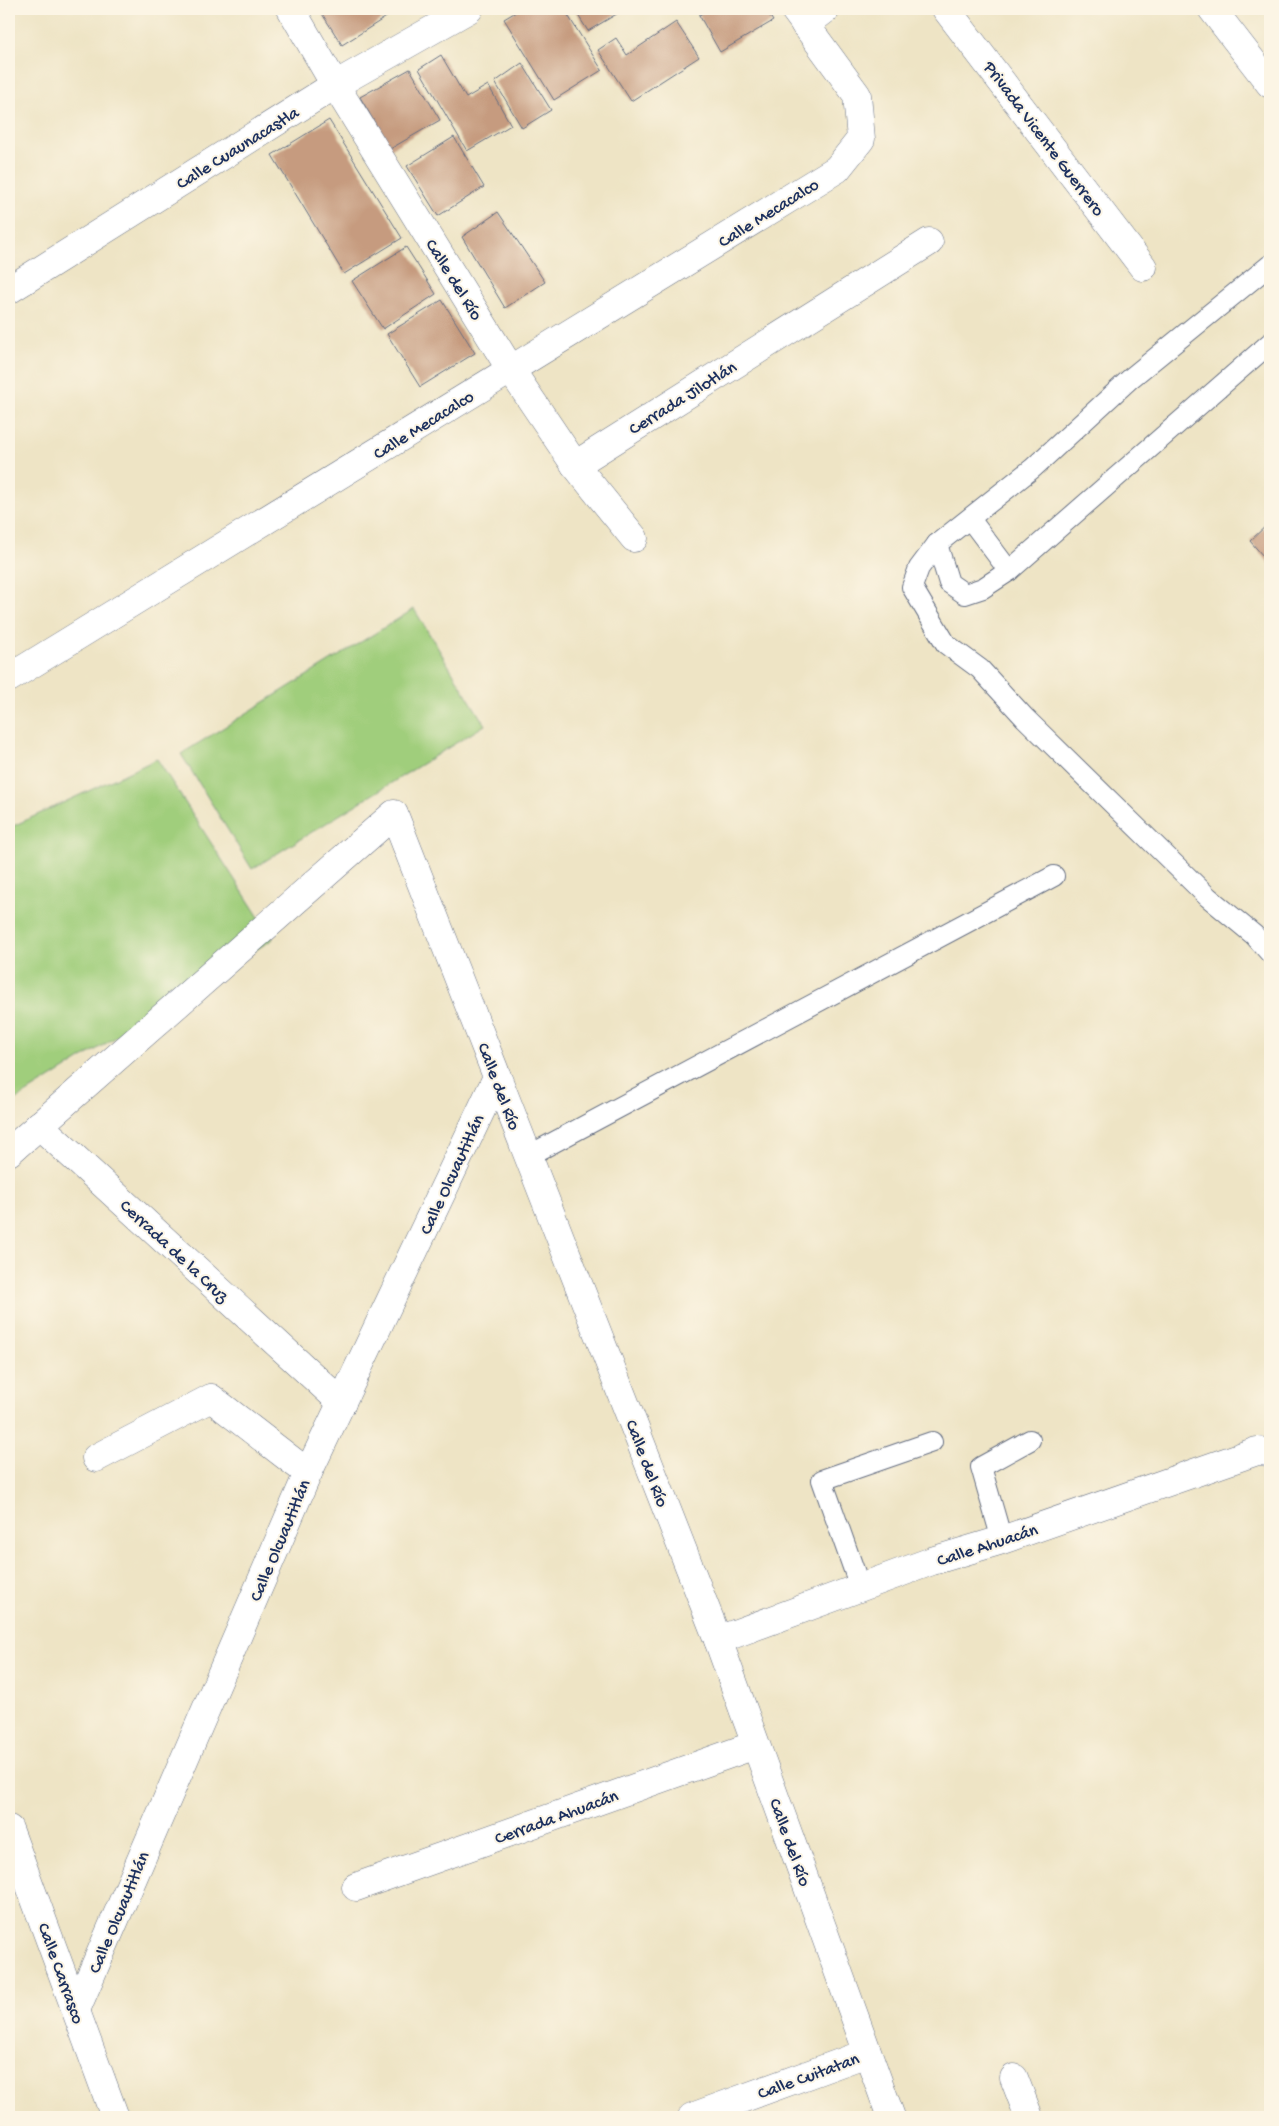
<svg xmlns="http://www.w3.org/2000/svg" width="1279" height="2126" font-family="'Gochi Hand',sans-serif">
  <rect width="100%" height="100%" fill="#fcf5e5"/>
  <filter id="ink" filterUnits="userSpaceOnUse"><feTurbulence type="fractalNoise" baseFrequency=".02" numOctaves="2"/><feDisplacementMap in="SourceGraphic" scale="10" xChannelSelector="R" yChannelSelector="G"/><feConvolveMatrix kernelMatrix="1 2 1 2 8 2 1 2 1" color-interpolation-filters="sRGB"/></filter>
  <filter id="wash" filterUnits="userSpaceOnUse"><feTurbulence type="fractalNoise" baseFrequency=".0096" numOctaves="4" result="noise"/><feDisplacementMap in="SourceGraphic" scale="20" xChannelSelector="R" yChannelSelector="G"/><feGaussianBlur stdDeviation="1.12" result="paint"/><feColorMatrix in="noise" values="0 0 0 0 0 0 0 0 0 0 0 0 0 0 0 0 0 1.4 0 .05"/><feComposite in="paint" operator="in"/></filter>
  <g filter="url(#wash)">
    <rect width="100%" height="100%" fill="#eee4c5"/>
    <!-- green -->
    <g fill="#a0ce7c" stroke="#5e7e6d">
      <polygon points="414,609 485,725 252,869 181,754"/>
      <polygon points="157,759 273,939 9,1104 9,828"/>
    </g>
    <g id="blocks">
      <!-- building -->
      <g fill="#c69b7f">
        <polygon points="319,9 399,9 342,45"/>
        <polygon points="521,9 564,9 602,70 554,100 504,19"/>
        <polygon points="574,9 625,9 588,31"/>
        <polygon points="710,9 765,9 773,21 720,52 699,15"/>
        <polygon points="676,22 699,57 631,101 598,50 616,38 627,55"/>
        <polygon points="441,55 466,98 488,85 511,125 467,151 419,69"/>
        <polygon points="522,63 551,110 522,128 495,82"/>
        <polygon points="410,69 440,120 390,149 360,97"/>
        <polygon points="329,120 402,238 344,274 272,155"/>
        <polygon points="454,137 484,187 438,216 407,166"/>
        <polygon points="498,212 545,282 505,308 462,237"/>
        <polygon points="406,247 436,294 383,329 352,281"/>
        <polygon points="442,300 475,353 420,387 387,334"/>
        <polygon points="1270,522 1270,564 1250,541"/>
      </g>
    </g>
  </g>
  <g filter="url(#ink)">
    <use href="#blocks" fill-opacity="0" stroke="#656e82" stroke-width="1"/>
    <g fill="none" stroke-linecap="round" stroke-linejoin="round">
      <!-- lane casing -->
      <g stroke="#656e82" stroke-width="22">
        <g id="lane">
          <polyline points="1270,265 1131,378 1033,468 937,544 919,568 912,587 946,644 980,669 1025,718 1208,897 1254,935 1270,953"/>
          <polyline points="970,519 1009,571"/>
          <polyline points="937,544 949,583 965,594 983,588 1009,571 1270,343"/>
          <polyline points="528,1156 1054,876"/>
          <polyline points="1002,1540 981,1467 1030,1440"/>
          <polyline points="860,1587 822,1480 932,1442"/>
        </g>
      </g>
      <!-- street casing -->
      <g stroke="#656e82" stroke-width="29">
        <g id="street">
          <polyline points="291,9 335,85 511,370 575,465 634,538"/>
          <polyline points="946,9 1143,267"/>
          <polyline points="1212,9 1270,84"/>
          <polyline points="805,25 826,9"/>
          <polyline points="9,290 335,85 469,9"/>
          <polyline points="575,465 929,242"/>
          <polyline points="9,678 837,169 861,139 857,95 794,9"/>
          <polyline points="39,1125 342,1403"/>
          <polyline points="9,1152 394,814 718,1640 891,2117"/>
          <polyline points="96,1458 211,1398 308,1473"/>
          <polyline points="718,1640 932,1561 1002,1540 1257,1451 1270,1452"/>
          <polyline points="9,1829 115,2117"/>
          <polyline points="356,1887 755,1745"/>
          <polyline points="76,2010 308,1473 497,1077"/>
          <polyline points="1014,2078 1029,2117"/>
          <polyline points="692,2117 867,2053"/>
        </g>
      </g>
      <!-- lane -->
      <use href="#lane" stroke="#fff" stroke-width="20"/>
      <!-- street -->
      <use href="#street" stroke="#fff" stroke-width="28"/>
    </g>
  </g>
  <g text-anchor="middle" stroke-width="4" stroke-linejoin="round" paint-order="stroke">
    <!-- street labels -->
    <g font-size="18" fill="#1b2f5e" stroke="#fcf5e5">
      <text transform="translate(1045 138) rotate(53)" y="6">Privada Vicente Guerrero</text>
      <text transform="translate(237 147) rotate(-32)" y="6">Calle Cuaunacastla</text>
      <text transform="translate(768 212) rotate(-32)" y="6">Calle Mecacalco</text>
      <text transform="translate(455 279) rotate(58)" y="6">Calle del Río</text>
      <text transform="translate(682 397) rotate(-32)" y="6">Cerrada Jilotlán</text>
      <text transform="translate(423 424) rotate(-32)" y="6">Calle Mecacalco</text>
      <text transform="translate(500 1086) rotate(69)" y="6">Calle del Río</text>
      <text transform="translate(451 1174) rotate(-65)" y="6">Calle Olcuautitlán</text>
      <text transform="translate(175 1250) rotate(43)" y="6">Cerrada de la Cruz</text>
      <text transform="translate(648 1463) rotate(69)" y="6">Calle del Río</text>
      <text transform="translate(279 1540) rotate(-67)" y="6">Calle Olcuautitlán</text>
      <text transform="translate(987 1544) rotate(-18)" y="6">Calle Ahuacán</text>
      <text transform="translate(556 1816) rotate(-20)" y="6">Cerrada Ahuacán</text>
      <text transform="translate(791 1842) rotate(70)" y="6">Calle del Río</text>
      <text transform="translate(118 1912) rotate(-67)" y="6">Calle Olcuautitlán</text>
      <text transform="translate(62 1973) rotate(70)" y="6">Calle Carrasco</text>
      <text transform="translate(808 2075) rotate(-20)" y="6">Calle Cuitatan</text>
    </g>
  </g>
  <!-- margin -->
  <rect width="1279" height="2126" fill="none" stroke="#fcf5e5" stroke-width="30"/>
</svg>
